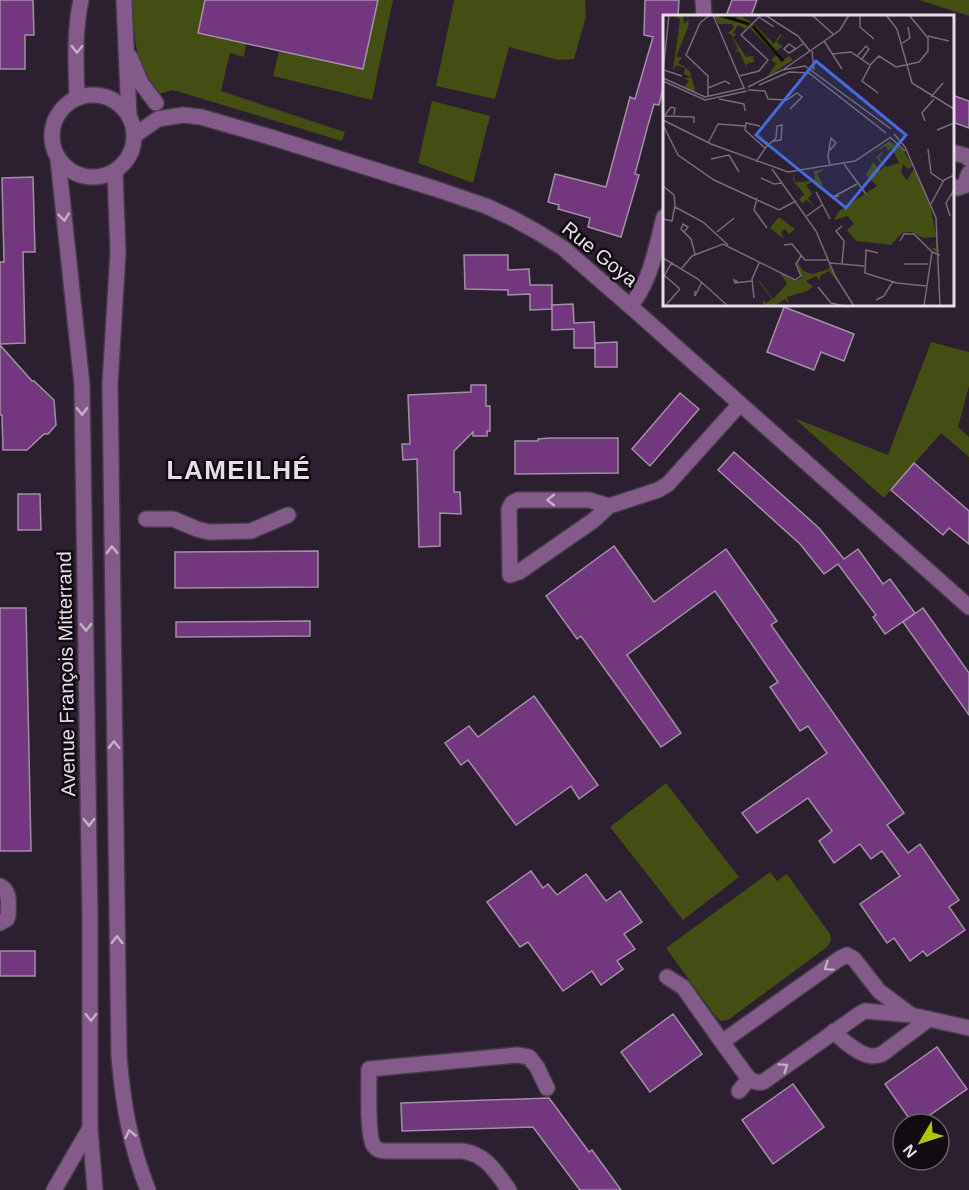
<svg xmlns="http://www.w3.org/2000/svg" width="969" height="1190" font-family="Helvetica,sans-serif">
  <rect width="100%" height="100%" fill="#2c1f2f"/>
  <!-- green -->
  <g fill="#444d12">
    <path d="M133,0H205L198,33L246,44L244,57L230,53L221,91L345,132L342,141L173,90L159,94C135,72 133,31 133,0Z"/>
    <polygon points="378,0 393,0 372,100 273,76 279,51 363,69"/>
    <polygon points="454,0 585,0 586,17 574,59 558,60 509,47 495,99 436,86"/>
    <polygon points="919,0 969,0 969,16"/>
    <polygon points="432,101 490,116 473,183 418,163"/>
    <polygon points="931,342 969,352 969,386 958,427 969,437 969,457 941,433 884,498 794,418 888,455"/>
    <polygon points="666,783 739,877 683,920 610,827"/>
    <polygon points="770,872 777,881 787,874 830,934 831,941 827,947 728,1020 721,1021 716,1017 666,948"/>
  </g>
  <!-- building -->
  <g fill="#72377e" stroke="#a190a4" stroke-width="1.5">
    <polygon points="0,0 33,0 34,35 25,35 25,69 0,69"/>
    <polygon points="205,0 378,0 363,69 198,33"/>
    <polygon points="645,0 679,0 678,16 664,16 664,84 659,105 654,104 648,125 635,174 639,175 621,237 588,227 590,218 558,209 559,205 548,202 555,174 606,187 630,97 635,99 653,37 644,35"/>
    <polygon points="732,0 757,0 751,16 726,16"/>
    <polygon points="952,95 969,101 969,128 952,122"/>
    <polygon points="33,177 35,252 23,252 25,343 0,344 0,262 4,262 2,178"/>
    <polygon points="464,255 508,255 508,270 529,269 530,285 552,285 552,309 530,310 530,294 508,295 508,290 465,289"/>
    <polygon points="573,304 574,323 594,322 595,348 574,348 574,329 552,330 552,305"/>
    <polygon points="784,307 854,334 844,361 821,352 814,370 767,352"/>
    <polygon points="617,342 617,367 595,367 595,343"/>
    <polygon points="0,345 32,381 34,381 54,400 56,425 48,434 44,434 27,450 3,450 2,415 0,415"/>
    <polygon points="471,385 486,385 486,406 490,406 490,431 487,431 487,436 473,436 473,432 454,451 454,492 460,492 461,514 440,513 440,546 419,547 417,459 403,460 402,444 410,444 408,395 471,392"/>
    <polygon points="680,393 699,409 650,466 632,449"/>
    <polygon points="550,438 618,438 618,473 515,474 515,441 538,441 538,439"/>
    <polygon points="734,452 819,528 844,559 858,549 883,584 890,579 915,613 885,634 873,617 876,615 838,564 824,574 800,544 718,470"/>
    <polygon points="914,463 969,511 969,544 949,528 943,535 891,490"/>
    <polygon points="18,494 40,494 41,530 18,530"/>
    <polygon points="614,546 654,602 726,549 777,621 771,625 904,813 887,825 908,853 920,844 959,900 949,907 965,930 927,956 923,951 910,961 894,938 887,943 860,904 900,876 882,851 871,859 860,844 834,863 819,841 832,831 808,798 757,833 742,813 827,753 808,726 800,731 770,687 778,682 715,591 627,655 681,733 661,747 581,636 577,639 546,596"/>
    <polygon points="318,551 318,587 175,588 175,552"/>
    <polygon points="0,608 26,608 31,851 0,851"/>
    <polygon points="923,608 969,673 969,715 903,622"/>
    <polygon points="310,621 310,636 176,637 176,622"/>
    <polygon points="534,696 598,785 579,799 571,786 516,825 468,760 461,765 445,743 469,726 478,737"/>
    <polygon points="531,871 543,888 548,884 557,895 586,874 606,901 620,891 642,922 624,934 635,949 617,961 623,969 601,985 592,971 563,991 528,942 520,947 487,902"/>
    <rect x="0" y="951" width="35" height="25"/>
    <polygon points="673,1014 702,1054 650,1092 621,1052"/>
    <polygon points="937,1047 967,1089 917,1124 913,1124 885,1084"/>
    <polygon points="793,1084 824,1127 773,1164 742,1120"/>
    <polygon points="549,1098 589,1152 592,1150 621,1190 580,1190 533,1127 402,1131 401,1103"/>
  </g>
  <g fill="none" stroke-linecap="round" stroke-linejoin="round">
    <!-- minor casing -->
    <g stroke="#463a49" stroke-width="18">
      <g id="minor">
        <polyline points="124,0 129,116"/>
        <polyline points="703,0 704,16"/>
        <polyline points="130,57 141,83 156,103"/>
        <circle cx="93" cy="136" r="41"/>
        <path d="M77,98C76,66 74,32 81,0"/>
        <polyline points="135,135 158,119 183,115 201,117 267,136 436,189 486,206 512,218 539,233 563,248 630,306 969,607"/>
        <polyline points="952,152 966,156 969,159"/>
        <polyline points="58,159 82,385 90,920 90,1128 95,1190"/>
        <path d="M115,172L118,252L110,384L119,1056C123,1104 130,1145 148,1190"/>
        <polyline points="952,186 958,188 964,186 969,173"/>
        <path d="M630,306C651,282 656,247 664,217"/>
        <polyline points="609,506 589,500 518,500 512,503 509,509 510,575 519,572 594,520 609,506 658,490 668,484 740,404"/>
        <polyline points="146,519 173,519 197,529 209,532 251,531 288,515"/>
        <path d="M0,886C11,891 8,905 8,916L7,919L0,923"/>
        <polyline points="667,977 683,987 722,1042"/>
        <path d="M911,1015L879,991L854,959L847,955L839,959L722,1042L749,1079C754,1082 757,1083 763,1082L861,1013L865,1011L911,1015L969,1028"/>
        <path d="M834,1031C841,1040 857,1052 867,1055C873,1057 877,1056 882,1054L929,1019"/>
        <polyline points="739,1091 749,1079"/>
        <polyline points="54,1190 90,1128"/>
        <path d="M509,1190C496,1172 486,1154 462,1151H386C381,1151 377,1150 374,1146C367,1137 369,1084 369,1069L517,1055L529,1057L537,1067L547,1088"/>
      </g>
    </g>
    <!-- minor -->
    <use href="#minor" stroke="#825b89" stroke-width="15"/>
  </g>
  <!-- one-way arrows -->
  <defs><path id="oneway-chevron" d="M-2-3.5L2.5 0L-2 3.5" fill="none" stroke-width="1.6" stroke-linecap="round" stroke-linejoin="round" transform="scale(1.5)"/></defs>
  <g stroke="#c3b0c6">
    <use href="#oneway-chevron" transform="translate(77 49) rotate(91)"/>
    <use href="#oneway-chevron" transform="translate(64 217) rotate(84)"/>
    <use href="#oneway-chevron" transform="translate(82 411) rotate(89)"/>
    <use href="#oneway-chevron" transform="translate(551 500) rotate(180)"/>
    <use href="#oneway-chevron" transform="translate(112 550) rotate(-91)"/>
    <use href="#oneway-chevron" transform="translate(86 627) rotate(89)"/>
    <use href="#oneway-chevron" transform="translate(114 745) rotate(-91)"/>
    <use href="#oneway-chevron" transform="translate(89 822) rotate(89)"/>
    <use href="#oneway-chevron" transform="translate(117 940) rotate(-91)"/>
    <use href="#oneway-chevron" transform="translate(828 967) rotate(145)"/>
    <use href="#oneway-chevron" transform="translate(91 1017) rotate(90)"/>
    <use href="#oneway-chevron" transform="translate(784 1067) rotate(-35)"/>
    <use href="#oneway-chevron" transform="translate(130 1134) rotate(-103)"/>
  </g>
  <g text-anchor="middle" stroke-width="5" stroke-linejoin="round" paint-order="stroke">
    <!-- street labels -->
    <g font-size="20" fill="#e6dde7" stroke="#110c12">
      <text transform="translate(600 254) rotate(39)" y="7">Rue Goya</text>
      <text transform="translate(66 674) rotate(-91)" y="7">Avenue François Mitterrand</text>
    </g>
    <!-- district labels -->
    <g font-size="26" font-weight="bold" letter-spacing="1.5" fill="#e6dde7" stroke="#110c12">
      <text x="239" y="479">LAMEILHÉ</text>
    </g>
  </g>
  <!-- overview -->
  <g transform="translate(663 15)">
    <rect width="291" height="291" fill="#2c1f2f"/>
    <path d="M20,0L21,9L26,4L25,12L13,42H19L15,48L22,52L27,57L33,78L21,72L26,66L21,63L28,62L21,59L22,53L13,50L10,56L17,4L12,2ZM51,0L72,5L76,0L88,7L82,14L75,10L70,18L74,19L70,22L83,42L90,41L91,47L83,49L85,56L76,36L71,38L75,34L68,19H64L71,13L69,9H56ZM91,9L111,29L117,19L125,25L118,21L114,27L120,32L113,35L120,45L126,41L130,45L103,63L113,49L108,45L113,40L87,13ZM226,126L240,135L250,151L245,154L240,149L238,158L244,165L251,154L267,189L276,236L273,237L268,233H273V222L260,223L249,217L239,218L228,230L193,226L184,215L191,209L185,201L171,205L176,196L214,171L203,160L210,147L217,156L221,152L213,142L221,136L216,143L223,152L236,148L229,133L225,136L223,131L211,137ZM162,154L154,159L160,170L154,173L152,166L143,170L149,179L145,183L152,193L144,185L139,188L136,184L141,180L136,172L130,176L135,172L130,165V159L132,167H139L152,165L151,156ZM116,202L132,214L126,219L122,214L118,217L121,224L107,213ZM138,244L135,248L140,256L149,259L166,254L165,248L174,266L166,256L157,261V266L153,261L143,266L150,272L144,276L124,282L126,289L122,284L113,290L100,291V285L103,288L109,284L96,267L91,268L97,266L110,284L124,269L117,258L132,266L139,263L134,249Z" fill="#444d12"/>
    <path fill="none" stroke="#0e1200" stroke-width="3" d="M56,0L86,9M90,11L120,46"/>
    <path fill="none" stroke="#766b79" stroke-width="1.5" d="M50,0L81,73M102,0L135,21L147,36M149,0L170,19M197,0V12L211,24M223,0L234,14L249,68L291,94M96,2L111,12M265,21L286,26M161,26L179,54M238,29L247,23L245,12M133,34L126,29L121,34L126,38L131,35L134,33L141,28M149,36L151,55M169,39L188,37L207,50L216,41L233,52L256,47L265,36V23L246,0M194,41L203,31L206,34L199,44M207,51L199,66L215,78M121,54L177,15L186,0M1,55L19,61M0,57L6,0M76,61L96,56L105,45L78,20L98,0M0,63L42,82L82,73M0,66L42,85L84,76M96,70L126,57L146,58L223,118M85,72L119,55L142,51L228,114M45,73L62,66L67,69M85,75L102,76L105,84L124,85L134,78L139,82L127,94M45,82V61L23,40L37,8L47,0M268,82L280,68M56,84L81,89L82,96M2,100L8,92L12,93L11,100M0,101L31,102V108M0,105L48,129L125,157L192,146L228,122M262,106L259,98L271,84M0,110L15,140L51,165L116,195L133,186M97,111L83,108L82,115L102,133M274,115L291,108M231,119L242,132L273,203L277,291M227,122L242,136M45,128L55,109L82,111M265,134L268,158L280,166M48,144L66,140L76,157M93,147L103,132L113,123L114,111L119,110L118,125L110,126M181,149L203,179M167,151L165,141L168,123L173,128L167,135M109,154L153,216L172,261L191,291M98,163L111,169L119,168M0,171L11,180L12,190L9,206L0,204M153,177L167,204M176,181L170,182L194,169M94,183L91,195L104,213M268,189L281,165L291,160M12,192L40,207L65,230M144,201L159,190M287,201L283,188L291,175M21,217L25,212L20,209L18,214L28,224L32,239M54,217L71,203M237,226L241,219H251L269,237L277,240M121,230L129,229L142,245H166M215,238L203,235L202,258L234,268L263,271M0,243L35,264L65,291M167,248L179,249L181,226L173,216L179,211M179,249L201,251M241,249H265M19,253L29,241L60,229L132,265L138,261L133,249L138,241M2,261L17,274M0,263L9,247M75,267L71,265L72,268L89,266M155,272L168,288L181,291M32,276V281L39,267M91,283L89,264L96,248M213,285L221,281L230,266M2,291L17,274M261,291L269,237"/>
    <path fill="#456bdb" fill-opacity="0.15" stroke="#456bdb" stroke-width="3" d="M153,46L243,120L183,193L93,120Z"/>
    <rect width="291" height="291" fill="none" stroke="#e6dde7" stroke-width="3"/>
  </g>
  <!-- north arrow -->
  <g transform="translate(921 1142) rotate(231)"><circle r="28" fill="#110c12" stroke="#666067" stroke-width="1.5"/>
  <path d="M0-4.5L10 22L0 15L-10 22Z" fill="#aec60a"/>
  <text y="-9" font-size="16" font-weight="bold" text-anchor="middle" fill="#e6dde7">N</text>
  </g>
</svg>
